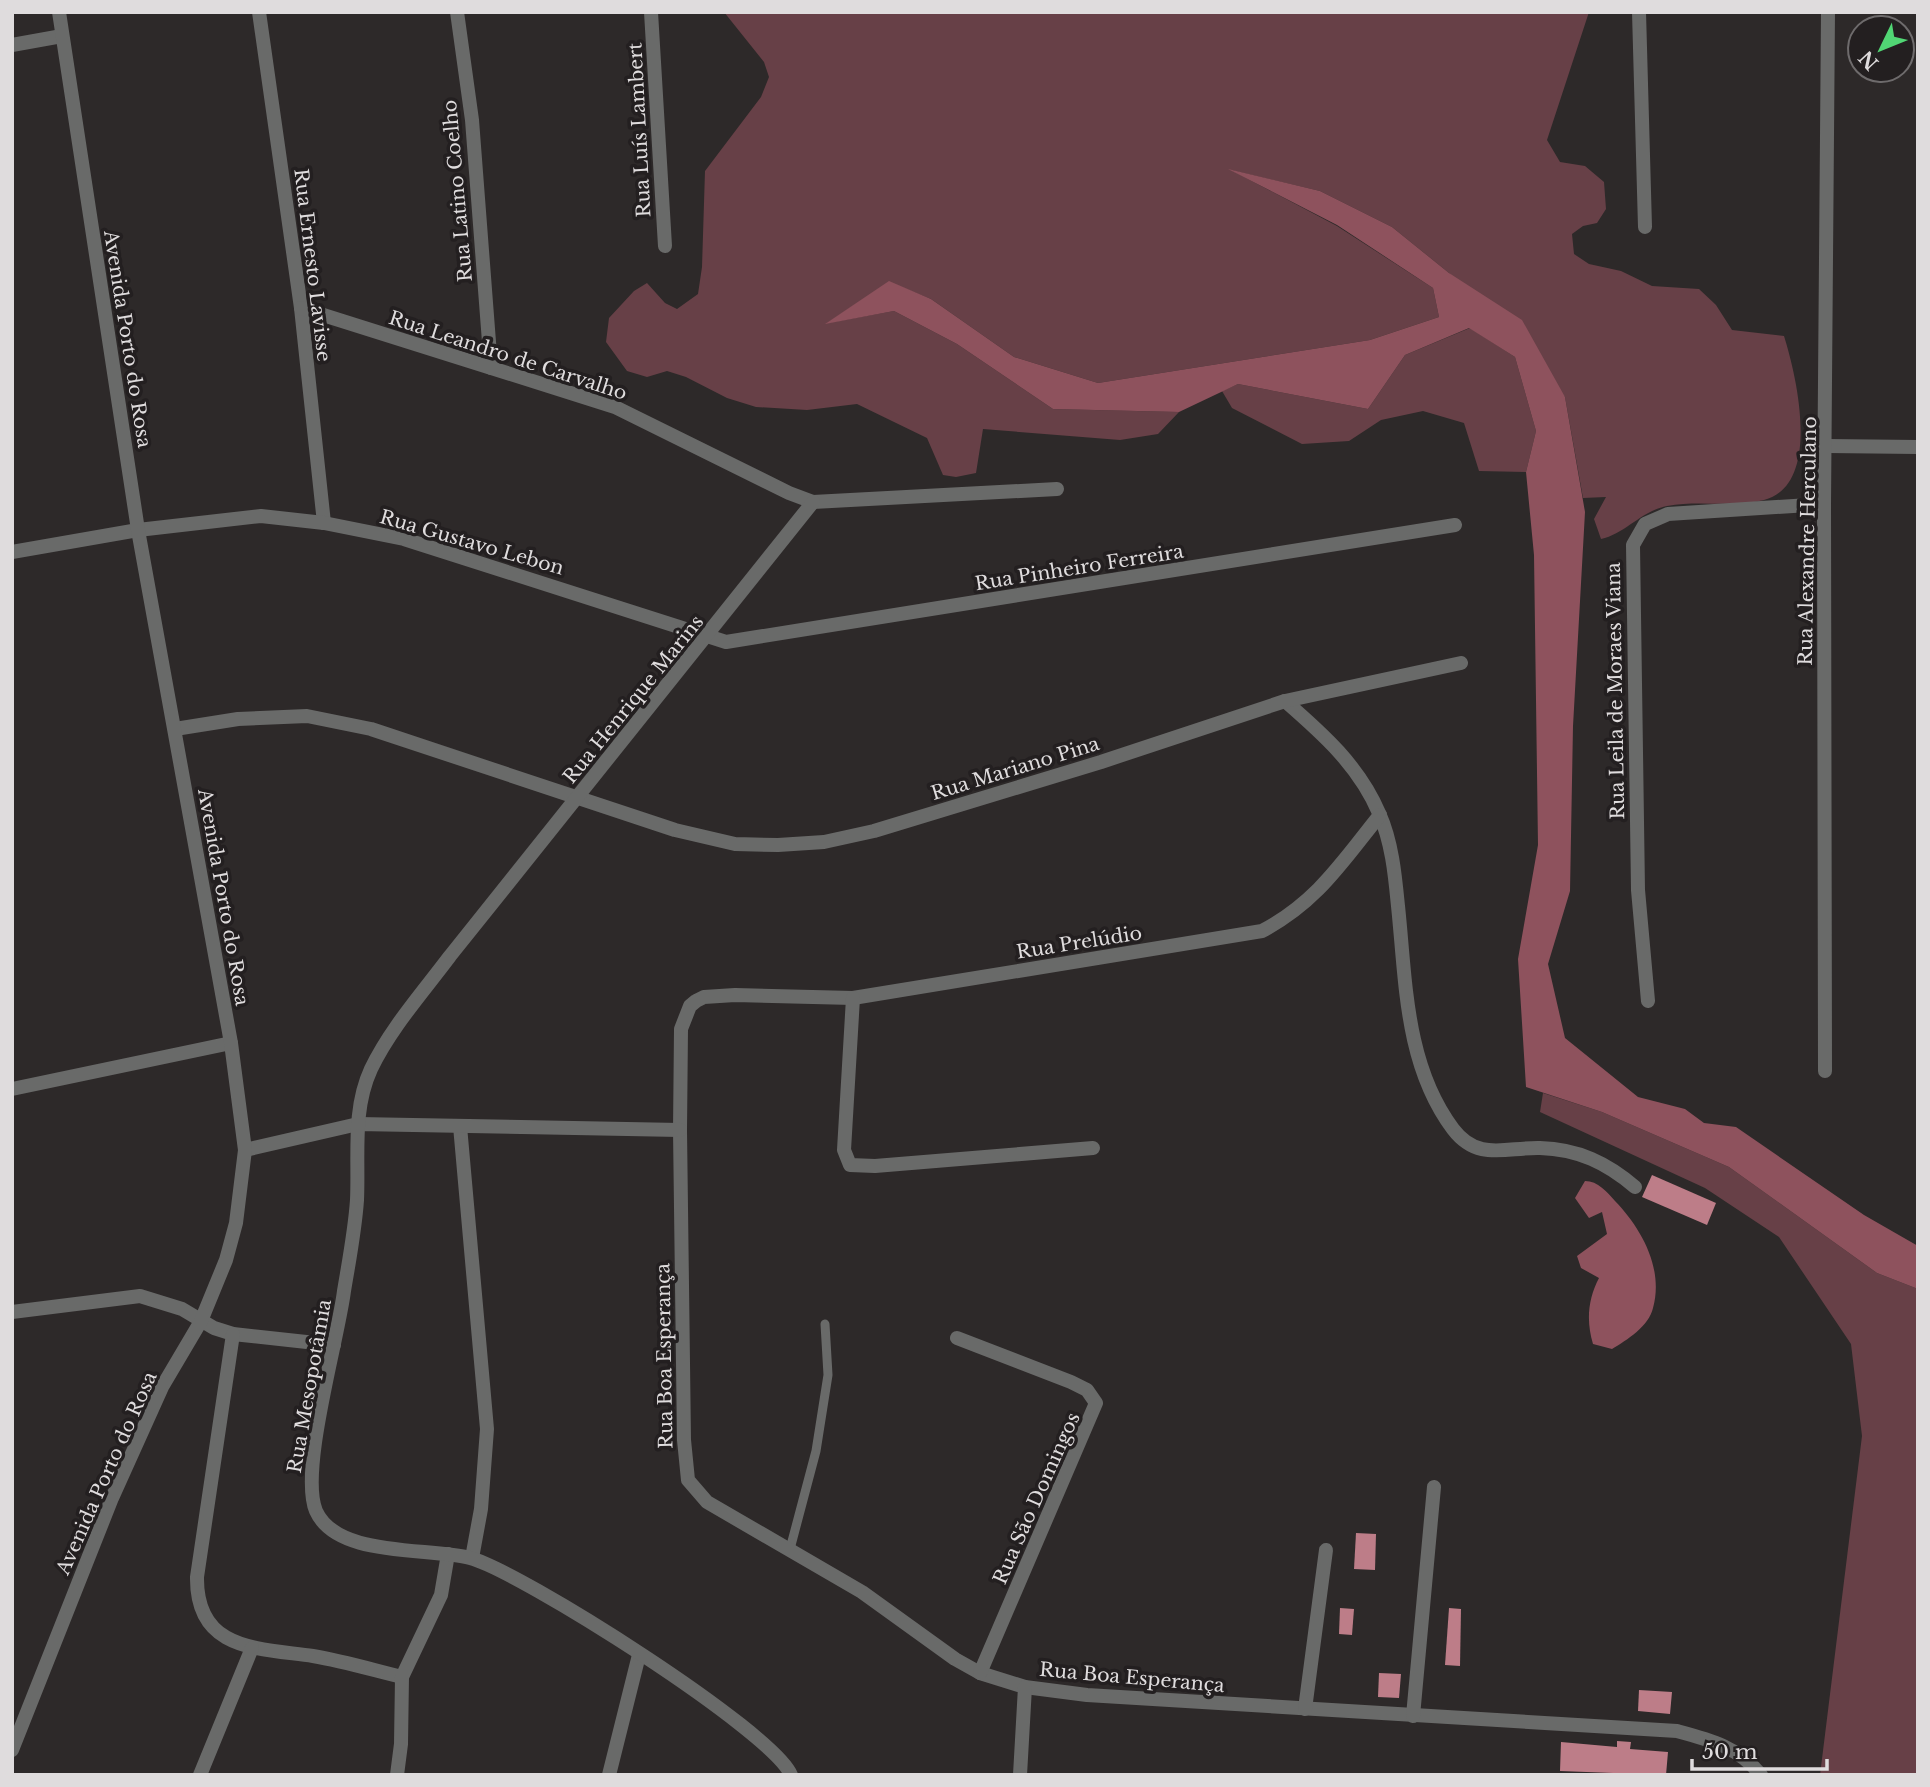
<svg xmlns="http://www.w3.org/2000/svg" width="1930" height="1787" font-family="'Libre Baskerville',serif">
  <rect width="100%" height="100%" fill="#2d2929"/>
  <!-- green -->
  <g fill="#674047">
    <path d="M724,12H1589L1547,140L1560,162L1585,166L1604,182L1606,209L1597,223L1583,226L1572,234L1574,254L1589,264L1621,271L1652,286L1699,289L1716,305L1732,330L1784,336C1797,377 1822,485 1764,500C1733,508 1699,500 1667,506C1641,511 1625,534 1601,539L1594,519L1606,497L1583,498L1565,397L1449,273L1392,227L1320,191L1231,170L1337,226L1433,288L1439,317L1370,340L1098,383L1014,357L931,299L889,282L827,323L894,311L957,344L1053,409L1179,412L1158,434L1120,440L983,429L976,473L956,477L943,475L927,438L857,404L807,410L756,407L727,398L686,377L667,371L647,377L627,371L606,342L609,318L634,291L647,283L665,303L677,309L698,294L702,267L705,171L761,97L769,77L764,62Z"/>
    <polygon points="1470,328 1515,357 1536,431 1526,472 1479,471 1464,423 1423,411 1381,420 1349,441 1302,444 1232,408 1222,391 1238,384 1368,409 1405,355"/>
    <polygon points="1543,1093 1602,1112 1729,1167 1877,1273 1918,1289 1918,1775 1820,1775 1862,1436 1851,1344 1779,1237 1705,1188 1540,1112"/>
  </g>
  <!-- water -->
  <g fill="#8e525d">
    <polygon points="1228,169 1320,191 1392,227 1449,273 1522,320 1565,397 1585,512 1573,726 1570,891 1548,964 1565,1038 1638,1097 1685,1109 1704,1123 1736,1127 1864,1215 1918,1246 1918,1289 1877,1273 1729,1167 1602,1112 1526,1087 1518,959 1538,845 1534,555 1526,472 1536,431 1515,357 1469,328 1405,355 1368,409 1238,384 1179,412 1053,409 957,344 894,311 825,324 889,281 931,299 1014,357 1098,383 1370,340 1439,317 1433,288 1337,225"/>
    <path d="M1585,1181C1598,1181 1607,1192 1615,1201C1641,1228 1664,1268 1653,1308C1649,1326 1627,1340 1612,1349L1593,1344C1586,1321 1588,1299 1599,1278L1581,1268L1577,1256L1607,1234L1602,1212L1589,1218L1575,1198Z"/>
  </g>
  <!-- building -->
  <g fill="#bd7d88">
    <polygon points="1652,1175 1716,1203 1707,1225 1642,1197"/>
    <polygon points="1356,1533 1376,1534 1375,1570 1354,1569"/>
    <polygon points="1340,1608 1354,1609 1352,1635 1339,1634"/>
    <polygon points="1449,1608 1461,1609 1460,1666 1445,1665"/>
    <polygon points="1379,1673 1401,1674 1399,1698 1378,1697"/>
    <polygon points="1639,1690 1672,1692 1670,1714 1638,1711"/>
    <polygon points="1617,1741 1631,1742 1630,1749 1668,1752 1666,1775 1560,1771 1561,1742 1617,1747"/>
  </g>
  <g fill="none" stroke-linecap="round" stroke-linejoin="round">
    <!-- service -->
    <polyline stroke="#696a69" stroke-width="9" points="790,1549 816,1451 828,1375 825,1324"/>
    <!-- minor -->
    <g stroke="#696a69" stroke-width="14">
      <polyline points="259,12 301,308 324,523"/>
      <polyline points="457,12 472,120 491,368"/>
      <polyline points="651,12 665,246"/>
      <polyline points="1639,12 1645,227"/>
      <polyline points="12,45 62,36"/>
      <polyline points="301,308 615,407 789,493 813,502 1057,489"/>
      <polyline points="1827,446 1918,447"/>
      <polyline points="12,552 138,530 261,516 324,523 404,539 726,642 1455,525"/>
      <path d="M1285,701C1323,734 1359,766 1379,813C1392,842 1395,875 1398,906C1406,982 1405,1065 1453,1129C1478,1162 1506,1147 1540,1148C1578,1149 1607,1163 1635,1187"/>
      <polyline points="175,729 238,719 307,716 371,729 675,830 735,844 778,845 824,842 874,831 1101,762 1285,701 1461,663"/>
      <path d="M1380,815C1342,862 1317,902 1262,931L853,998L735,995L704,997L696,1001L690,1006L681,1029L680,1130L684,1440L688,1480L707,1502L862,1592L955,1659L980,1673L1025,1687L1087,1695L1677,1731C1711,1740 1738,1747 1761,1775"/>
      <polyline points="853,998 844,1150 850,1165 875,1166 1093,1148"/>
      <polyline points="1648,1001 1638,890 1633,545 1645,524 1668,514 1824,504"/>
      <polyline points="1825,1071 1824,504 1828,12"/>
      <polyline points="12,1089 231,1043"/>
      <polyline points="460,1126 487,1429 481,1509 472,1558"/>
      <polyline points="245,1150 358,1124 680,1130"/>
      <polyline points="12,1312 140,1296 182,1309 214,1328 233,1334 334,1345"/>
      <path d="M233,1334L197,1577C196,1651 258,1648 313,1656C343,1661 373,1670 402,1677"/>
      <polyline points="957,1338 1071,1382 1087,1390 1096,1403 980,1673"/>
      <polyline points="1305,1709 1326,1550"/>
      <polyline points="1413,1716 1434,1487"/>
      <polyline points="12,1750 112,1498 162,1387 201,1321 226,1260 236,1223 245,1150 231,1043 138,530 59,12"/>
      <polyline points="200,1775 252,1648"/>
      <polyline points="397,1775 401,1744 402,1677 441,1595 448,1554"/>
      <polyline points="609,1775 639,1655"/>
      <path d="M791,1775C774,1732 520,1571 470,1558C429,1547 337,1558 316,1511C299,1471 338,1340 344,1291C349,1261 355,1230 357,1200C359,1156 352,1110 371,1069C390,1029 423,992 450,956L813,502"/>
      <polyline points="1020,1775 1025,1687"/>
    </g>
  </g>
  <g text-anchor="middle" stroke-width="7" stroke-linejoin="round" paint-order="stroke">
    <!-- street labels -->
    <g font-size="19" fill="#dfdcdd" stroke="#231f20">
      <text transform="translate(639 130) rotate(-93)" y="7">Rua Luís Lambert</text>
      <text transform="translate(457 191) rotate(-95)" y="7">Rua Latino Coelho</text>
      <text transform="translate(313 265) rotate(83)" y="7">Rua Ernesto Lavisse</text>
      <text transform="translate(128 339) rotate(81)" y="7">Avenida Porto do Rosa</text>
      <text transform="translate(508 355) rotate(18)" y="7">Rua Leandro de Carvalho</text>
      <text transform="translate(1807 541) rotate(-89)" y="7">Rua Alexandre Herculano</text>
      <text transform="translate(472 542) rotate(16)" y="7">Rua Gustavo Lebon</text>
      <text transform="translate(1079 567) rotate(-9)" y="7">Rua Pinheiro Ferreira</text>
      <text transform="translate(1615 691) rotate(-91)" y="7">Rua Leila de Moraes Viana</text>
      <text transform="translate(633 699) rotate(-51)" y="7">Rua Henrique Marins</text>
      <text transform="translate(1015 768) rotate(-17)" y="7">Rua Mariano Pina</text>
      <text transform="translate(224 897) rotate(80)" y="7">Avenida Porto do Rosa</text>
      <text transform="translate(1079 942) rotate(-9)" y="7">Rua Prelúdio</text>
      <text transform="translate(664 1356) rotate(-91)" y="7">Rua Boa Esperança</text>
      <text transform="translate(309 1386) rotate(-80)" y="7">Rua Mesopotâmia</text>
      <text transform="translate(106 1473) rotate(-66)" y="7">Avenida Porto do Rosa</text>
      <text transform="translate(1036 1498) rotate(-66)" y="7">Rua São Domingos</text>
      <text transform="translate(1132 1677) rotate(5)" y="7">Rua Boa Esperança</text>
    </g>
  </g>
  <!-- border -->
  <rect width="1930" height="1787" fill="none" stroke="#dfdcdd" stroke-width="28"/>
  <!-- north arrow -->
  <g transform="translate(1881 49) rotate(227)"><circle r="33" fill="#231f20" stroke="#6e6b6c" stroke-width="2"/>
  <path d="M0-5L12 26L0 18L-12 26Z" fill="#51d674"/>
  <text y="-10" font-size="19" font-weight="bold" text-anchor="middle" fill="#dfdcdd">N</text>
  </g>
  <!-- scale -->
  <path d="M1692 1759v10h135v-10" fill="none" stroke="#dfdcdd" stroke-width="3.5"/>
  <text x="1702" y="1759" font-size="21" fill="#dfdcdd" stroke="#231f20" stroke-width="5" paint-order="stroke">50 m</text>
</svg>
